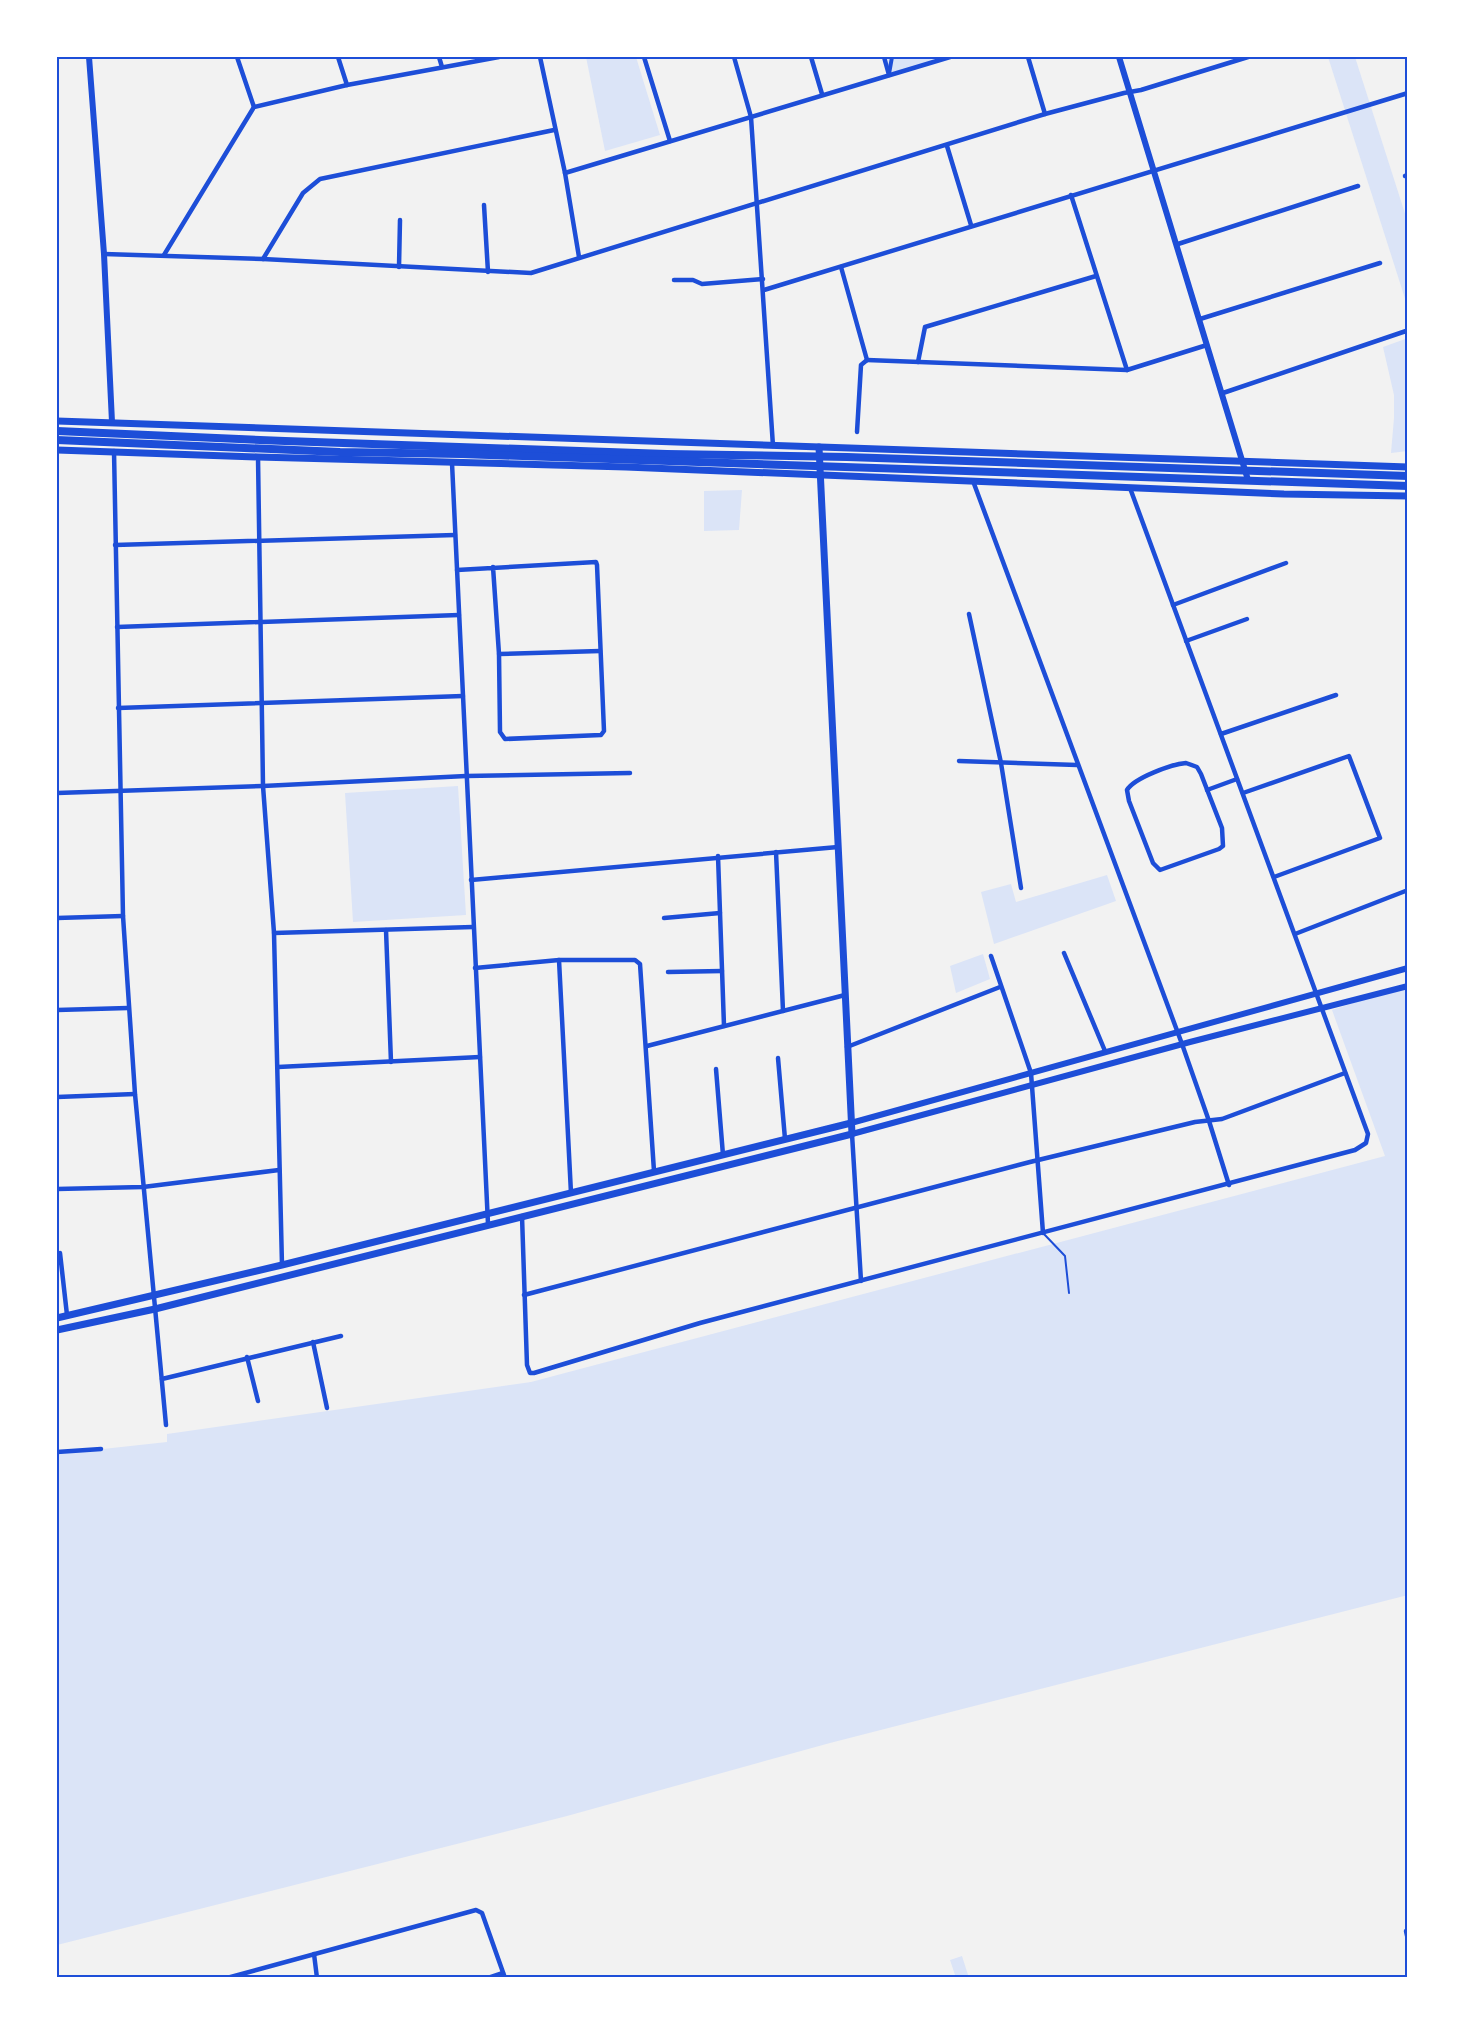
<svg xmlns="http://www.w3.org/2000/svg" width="1465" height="2035" font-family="'Alegreya Sans',sans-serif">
  <rect width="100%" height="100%" fill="#f2f2f2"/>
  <!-- green -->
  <g fill="#dbe4f7">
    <polygon points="586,57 636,57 660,135 605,151"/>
    <polygon points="884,57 949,57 889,75"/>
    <polygon points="1328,57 1355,57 1408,223 1408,308"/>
    <polygon points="1408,338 1408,451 1391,453 1394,418 1394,395 1383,347"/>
    <polygon points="742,490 739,530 704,531 704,491"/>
    <polygon points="458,786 466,915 353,922 345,793"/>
    <polygon points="1107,875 1116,901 994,944 981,892 1011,884 1016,902"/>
    <polygon points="983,954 990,979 956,993 950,966"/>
    <polygon points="1408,985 1408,1595 830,1743 567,1816 57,1945 57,1454 167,1442 167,1434 531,1382 1385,1156 1332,1010"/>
    <polygon points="962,1956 969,1978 956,1978 950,1960"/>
  </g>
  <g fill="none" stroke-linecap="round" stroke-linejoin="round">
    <!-- service -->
    <polyline stroke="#1d4ed8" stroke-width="2" points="1043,1233 1065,1256 1069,1293"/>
    <!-- pedestrian -->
    <polyline stroke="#1d4ed8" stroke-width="4" points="889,74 892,57"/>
    <!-- minor -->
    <g stroke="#1d4ed8" stroke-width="4.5">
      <polyline points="237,57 254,107"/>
      <polyline points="338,57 347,85"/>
      <polyline points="439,57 442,67"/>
      <polyline points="540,57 565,173 579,257"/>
      <polyline points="644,57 670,141"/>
      <polyline points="734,57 751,117 773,446"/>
      <polyline points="811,57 822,94"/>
      <polyline points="884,57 889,75"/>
      <polyline points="1028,57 1045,114"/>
      <polyline points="947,146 971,225"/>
      <polyline points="565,173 950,57"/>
      <polyline points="1405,176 1408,175"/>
      <polyline points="1071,195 1127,370"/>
      <polyline points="484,205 488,272"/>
      <polyline points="1178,244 1358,186"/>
      <polyline points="104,254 263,259 531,273 1045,114 1124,93 1141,90 1248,57"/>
      <polyline points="164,255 254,107 347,85 499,57"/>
      <polyline points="263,259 303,193 320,179 554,130"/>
      <polyline points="399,267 400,220"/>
      <polyline points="841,267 867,360"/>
      <polyline points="674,280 693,280 702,284 763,279"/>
      <polyline points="764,290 1408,93"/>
      <polyline points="1200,319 1380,263"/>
      <polyline points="867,360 1127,370 1207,345"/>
      <polyline points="918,362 925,327 1096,276"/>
      <polyline points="1223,393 1406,331"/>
      <polyline points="857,432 861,365 867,360"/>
      <polyline points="114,451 123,916 135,1094 166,1425"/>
      <polyline points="258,457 263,786 274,933 282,1265"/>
      <polyline points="452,463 488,1224"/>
      <polyline points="973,481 1182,1044 1209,1121 1229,1185"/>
      <polyline points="115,545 455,535"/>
      <polyline points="457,570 596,562 597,565 604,731 601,735 505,739 500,732 499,654 493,567"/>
      <polyline points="1173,605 1286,563"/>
      <polyline points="969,614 1001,763 1021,888"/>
      <polyline points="117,627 459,615"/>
      <polyline points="1186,641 1247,619"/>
      <polyline points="499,654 600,651"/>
      <polyline points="118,708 463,696"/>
      <polyline points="1221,734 1336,695"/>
      <polyline points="959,761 1077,765"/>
      <path d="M1186,763L1197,767L1201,774L1222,828L1223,846L1219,849L1160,870L1153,863L1129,801L1127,790C1134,778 1172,764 1186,763Z"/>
      <polyline points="1207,790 1237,779"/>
      <polyline points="57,793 263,786 466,776 630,773"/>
      <polyline points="1243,793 1349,756 1380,838 1274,877"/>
      <polyline points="776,852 783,1011"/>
      <polyline points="718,856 724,1026"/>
      <polyline points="471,880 838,847"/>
      <polyline points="57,918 123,916"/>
      <polyline points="664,918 720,913"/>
      <polyline points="386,930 391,1062"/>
      <polyline points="274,933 473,927"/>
      <polyline points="1295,934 1408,890"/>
      <polyline points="1064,953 1105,1051"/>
      <polyline points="991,956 1031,1073 1043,1233"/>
      <polyline points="559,960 571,1193"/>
      <polyline points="475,968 559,960 635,960 640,964 654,1171"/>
      <polyline points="668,972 722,971"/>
      <polyline points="57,1010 128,1008"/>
      <polyline points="647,1046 845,995"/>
      <polyline points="847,1047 1000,987"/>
      <polyline points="778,1058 785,1139"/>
      <polyline points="278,1067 480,1057"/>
      <polyline points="716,1069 723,1155"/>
      <polyline points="57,1097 135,1094"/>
      <polyline points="852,1134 861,1281"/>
      <polyline points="57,1189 143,1187 279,1170"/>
      <polyline points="522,1216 527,1365 530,1373 534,1373 700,1323 1355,1150 1366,1143 1368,1134 1130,488"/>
      <polyline points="60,1253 67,1315"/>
      <polyline points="524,1295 1030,1162 1195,1122 1222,1119 1345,1073"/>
      <polyline points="313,1342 327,1408"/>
      <polyline points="247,1357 258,1401"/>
      <polyline points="162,1379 341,1336"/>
      <polyline points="57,1452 101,1449"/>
      <polyline points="1406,1931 1408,1940"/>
      <polyline points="314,1954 317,1978"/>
      <polyline points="227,1978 476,1910 482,1913 505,1978"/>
      <polyline points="488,1978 503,1973"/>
    </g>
    <!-- tertiary -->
    <g stroke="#1d4ed8" stroke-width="6">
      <polyline points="89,57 104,254 112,422"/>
      <polyline points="1119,57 1248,480"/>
      <polyline points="851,1123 1408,968"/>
      <polyline points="852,1134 1190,1042 1408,986"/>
    </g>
    <!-- secondary -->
    <g stroke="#1d4ed8" stroke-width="7">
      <polyline points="57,421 1408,467"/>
      <polyline points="57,450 258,457 626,467 1284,494 1408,496"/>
      <polyline points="57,1318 282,1265 851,1123"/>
      <polyline points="57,1330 155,1309 852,1134 819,447"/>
    </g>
    <!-- primary -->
    <g stroke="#1d4ed8" stroke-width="8">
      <polyline points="57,431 285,441 667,454 847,457 1408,476"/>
      <polyline points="57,440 340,452 461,454 1408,486"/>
    </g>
  </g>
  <!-- border -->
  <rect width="1465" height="2035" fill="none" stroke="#ffffff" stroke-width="117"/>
  <rect x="58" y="58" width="1348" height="1918" fill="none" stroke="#1d4ed8" stroke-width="2"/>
</svg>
